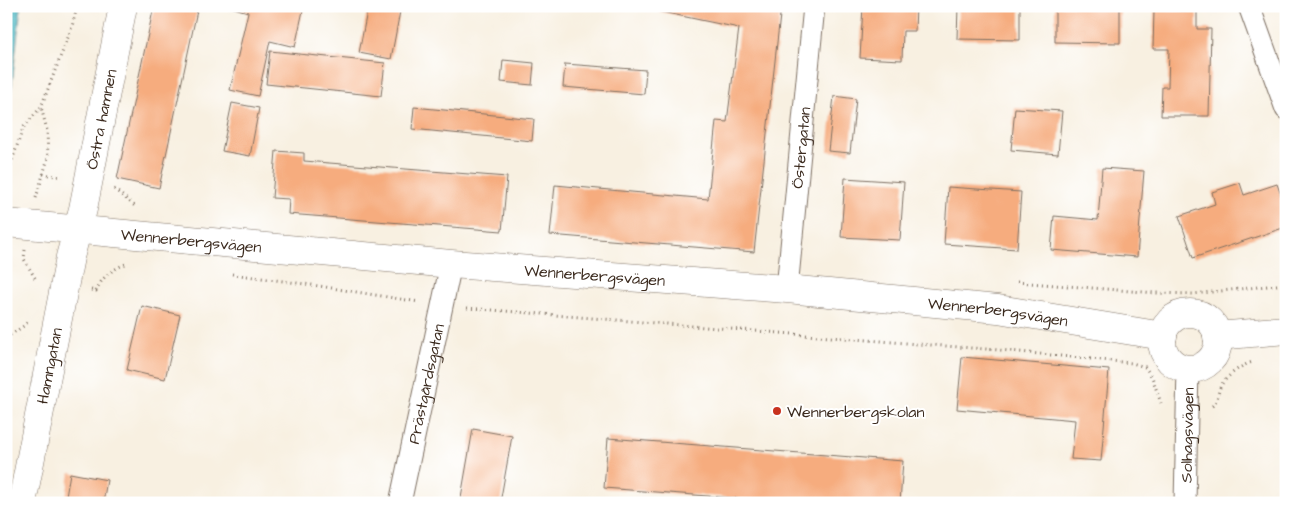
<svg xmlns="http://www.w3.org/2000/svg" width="1292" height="509" font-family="'Architects Daughter',sans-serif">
  <rect width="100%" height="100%" fill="#fff"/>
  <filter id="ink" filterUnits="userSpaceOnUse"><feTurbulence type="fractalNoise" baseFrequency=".02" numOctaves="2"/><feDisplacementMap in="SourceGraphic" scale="10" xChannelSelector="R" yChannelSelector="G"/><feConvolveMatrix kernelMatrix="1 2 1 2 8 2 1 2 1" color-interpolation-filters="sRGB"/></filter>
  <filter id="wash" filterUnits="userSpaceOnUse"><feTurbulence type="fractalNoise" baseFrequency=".0096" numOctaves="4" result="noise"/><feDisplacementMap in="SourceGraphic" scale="20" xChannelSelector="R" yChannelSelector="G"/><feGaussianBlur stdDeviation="1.12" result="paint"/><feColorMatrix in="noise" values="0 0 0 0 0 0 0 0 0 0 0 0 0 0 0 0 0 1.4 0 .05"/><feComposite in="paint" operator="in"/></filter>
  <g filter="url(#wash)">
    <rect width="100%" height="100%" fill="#f8f0e1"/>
    <!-- water -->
    <polygon fill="#42b1bd" stroke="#3e6e6e" points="6,6 21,6 12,84 6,121"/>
    <g id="blocks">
      <!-- building -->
      <g fill="#f6ac7e">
        <polygon points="154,6 198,6 159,188 117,179"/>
        <polygon points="227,6 304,6 295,47 270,41 258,96 230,90 248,12"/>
        <polygon points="368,6 401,6 391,59 359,53"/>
        <polygon points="658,6 781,6 754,252 550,235 555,185 708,199 716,121 727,122 739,28 657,11"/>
        <polygon points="863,6 916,6 915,31 903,31 902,60 860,58"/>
        <polygon points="958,6 1020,6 1020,40 957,39"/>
        <polygon points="1055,6 1120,6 1120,43 1055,42"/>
        <polygon points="1154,10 1197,11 1197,29 1211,29 1209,116 1161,116 1162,87 1168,87 1169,49 1153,49"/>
        <polygon points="270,51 385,63 381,96 266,84"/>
        <polygon points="503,60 534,63 532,85 501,82"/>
        <polygon points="565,64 646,70 644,94 563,87"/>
        <polygon points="834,96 856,99 850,153 828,151"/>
        <polygon points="232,103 259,108 250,156 222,151"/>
        <polygon points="414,107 534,119 532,141 412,129"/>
        <polygon points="1015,108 1062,111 1058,154 1011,150"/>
        <polygon points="276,151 304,153 304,161 507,177 502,231 288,214 289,199 272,198"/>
        <polygon points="1102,168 1144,171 1137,257 1051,250 1054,216 1098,220"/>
        <polygon points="845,178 904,182 900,240 841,237"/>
        <polygon points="1240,183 1244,195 1277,184 1286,209 1286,227 1193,258 1179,216 1215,204 1212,192"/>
        <polygon points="948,187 1021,192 1017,249 944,244"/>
        <polygon points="142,306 180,315 165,379 127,370"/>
        <polygon points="962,357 1109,370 1101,461 1071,459 1075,420 957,409"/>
        <polygon points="473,429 512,436 500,503 460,503"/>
        <polygon points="608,438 903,461 900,503 798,503 604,488"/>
        <polygon points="70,473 107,480 103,503 65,503"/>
      </g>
    </g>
  </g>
  <g filter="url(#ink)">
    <use href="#blocks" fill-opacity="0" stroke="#7d6f62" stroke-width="1"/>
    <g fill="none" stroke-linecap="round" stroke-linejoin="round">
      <!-- street casing -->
      <g stroke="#7d6f62" stroke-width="23">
        <g id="street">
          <polyline points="1249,6 1286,109"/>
          <path id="s1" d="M787,289L814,6"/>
          <path id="s2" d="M400,503L451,264"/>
          <path id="s3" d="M1185,503L1188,368"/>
        </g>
      </g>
      <!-- secondary casing -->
      <g stroke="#7d6f62" stroke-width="29">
        <g id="secondary">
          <path id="s4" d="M6,223L451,264L787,289L998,309L1163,336"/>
          <circle cx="1190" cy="341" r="28"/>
          <polyline points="1217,336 1286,330"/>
          <path id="s5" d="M22,503L70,257L83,209L123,6"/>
        </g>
      </g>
      <!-- path -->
      <g stroke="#7d6f62" stroke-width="3" stroke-dasharray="1 4" stroke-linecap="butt">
        <polyline points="43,174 61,177"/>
        <polyline points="6,179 23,128 41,107 72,27 77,6"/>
        <polyline points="114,189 136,207"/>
        <polyline points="36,198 48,158 47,130 41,107"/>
        <polyline points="25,250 24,259 35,278 36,281"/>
        <polyline points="232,274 319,286 419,302"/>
        <polyline points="1017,282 1156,293 1193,294 1286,284"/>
        <path d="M91,290L96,291C103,275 113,269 128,263"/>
        <polyline points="467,308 918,344 999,350 1132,363 1145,367 1152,377 1161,403"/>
        <polyline points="6,338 25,325 29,320"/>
        <path d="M1212,406C1219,401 1217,391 1222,384C1228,375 1243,364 1253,362"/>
      </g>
      <!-- street -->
      <use href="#street" stroke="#fff" stroke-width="21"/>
      <!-- secondary -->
      <use href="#secondary" stroke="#fff" stroke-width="28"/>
    </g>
  </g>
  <!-- markers -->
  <circle fill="#c8321e" stroke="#fff" stroke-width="2" cx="777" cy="411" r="5"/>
  <g text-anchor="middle" stroke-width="4" stroke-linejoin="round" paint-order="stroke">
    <!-- street labels -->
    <g font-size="16" fill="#3b2a1e" stroke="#fff">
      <text dy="6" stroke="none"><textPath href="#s5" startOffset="392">Östra hamnen</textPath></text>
      <text dy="6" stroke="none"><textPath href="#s1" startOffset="142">Östergatan</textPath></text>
      <text dy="6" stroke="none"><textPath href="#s4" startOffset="186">Wennerbergsvägen</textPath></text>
      <text dy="6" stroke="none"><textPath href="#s4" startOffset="591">Wennerbergsvägen</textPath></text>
      <text dy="6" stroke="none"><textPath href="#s4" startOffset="996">Wennerbergsvägen</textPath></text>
      <text dy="6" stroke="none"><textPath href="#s5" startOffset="140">Hamngatan</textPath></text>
      <text dy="6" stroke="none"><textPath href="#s2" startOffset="122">Prästgårdsgatan</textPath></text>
      <text dy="6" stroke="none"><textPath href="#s3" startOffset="68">Solhagsvägen</textPath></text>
    </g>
    <!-- poi labels -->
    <g font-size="16" fill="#3b2a1e" stroke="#fff" text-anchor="start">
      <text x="787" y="417">Wennerbergskolan</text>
    </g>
  </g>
  <!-- margin -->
  <rect width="1292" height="509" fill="none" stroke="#fff" stroke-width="25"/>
</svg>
